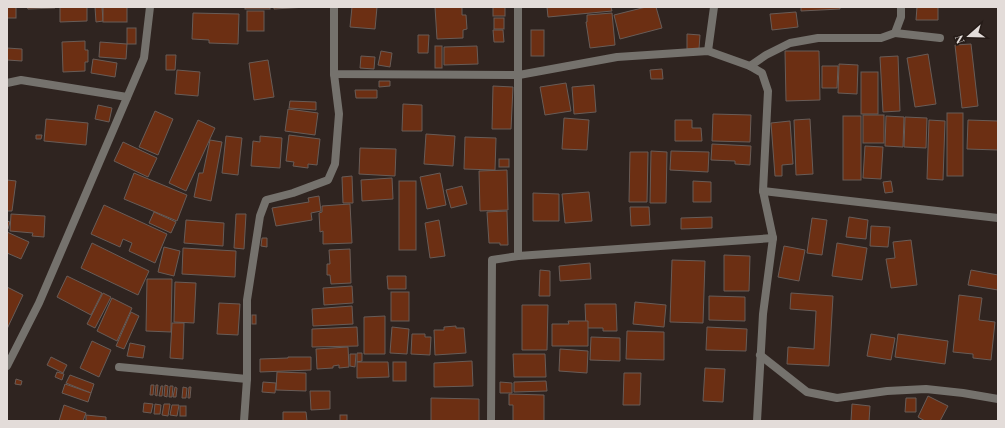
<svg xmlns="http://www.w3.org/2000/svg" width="1005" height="428" font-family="'Playfair Display',serif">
  <rect width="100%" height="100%" fill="#2f2420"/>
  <!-- building -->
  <g fill="#6c2f13" stroke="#685c57">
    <rect x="7" y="7" width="9" height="11"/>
    <polygon points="27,7 55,7 55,8 28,9"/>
    <polygon points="60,7 87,7 87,21 60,22"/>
    <polygon points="95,7 102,7 103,21 96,22"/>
    <rect x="103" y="7" width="24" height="15"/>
    <rect x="245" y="7" width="25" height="2"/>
    <polygon points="274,7 307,7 274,9"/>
    <polygon points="352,7 377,7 375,29 350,27"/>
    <polygon points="435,7 462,7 462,15 466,15 467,29 463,30 463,38 437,39"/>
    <rect x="493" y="7" width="12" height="9"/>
    <polygon points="547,7 611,7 612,11 548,17"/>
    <polygon points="646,7 656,7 662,28 620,39 614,15"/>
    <polygon points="801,7 840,7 840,9 801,11"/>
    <polygon points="917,7 938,7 938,20 916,20"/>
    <rect x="247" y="11" width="17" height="20"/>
    <polygon points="796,12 798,27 772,30 770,14"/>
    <polygon points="193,13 239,14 238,44 209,43 209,40 192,39"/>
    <polygon points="612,13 615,45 590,48 586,22 587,22 587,15"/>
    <rect x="494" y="18" width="10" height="11"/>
    <rect x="127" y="28" width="9" height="16"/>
    <polygon points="493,30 503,30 504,42 494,42"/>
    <rect x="531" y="30" width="13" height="26"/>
    <polygon points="687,34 700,35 699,49 687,49"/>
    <polygon points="418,35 429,35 428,53 418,53"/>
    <polygon points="85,41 85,50 88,50 88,62 85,62 85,71 63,72 62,42"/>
    <polygon points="100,42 127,44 126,59 99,57"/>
    <polygon points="971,44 978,106 962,108 955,45"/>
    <rect x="435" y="46" width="7" height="22"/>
    <polygon points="477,46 478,64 444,65 444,47"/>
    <polygon points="7,48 22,49 22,61 7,60"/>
    <polygon points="381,51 392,53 390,67 378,65"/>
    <polygon points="785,51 819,51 820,100 786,101"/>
    <polygon points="928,54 936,104 915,107 907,58"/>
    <polygon points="166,55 176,55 175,70 166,70"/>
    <polygon points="361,56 375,57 374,69 360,68"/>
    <polygon points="898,56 900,111 883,112 880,57"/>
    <polygon points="93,59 117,63 115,77 91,73"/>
    <polygon points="268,60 274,97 254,100 249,63"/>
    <polygon points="839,64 858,65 857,94 838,93"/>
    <polygon points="822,66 838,66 837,88 822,88"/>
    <polygon points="662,69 663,79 651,79 650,70"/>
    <polygon points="177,70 200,72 198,96 175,94"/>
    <rect x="861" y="72" width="17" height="42"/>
    <polygon points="379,81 390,81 390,86 379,87"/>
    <polygon points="566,83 571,111 545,115 540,87"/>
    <polygon points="594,85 596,112 574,114 572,87"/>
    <polygon points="493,86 513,87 511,129 492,129"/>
    <polygon points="355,90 377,90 377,98 356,98"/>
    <polygon points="290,101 316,102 316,110 289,108"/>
    <polygon points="403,104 422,105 422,131 402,131"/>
    <polygon points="98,105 112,108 109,122 95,119"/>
    <polygon points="288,109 318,113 315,135 285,131"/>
    <polygon points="155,111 173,119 158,155 139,147"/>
    <rect x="947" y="113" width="16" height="63"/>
    <polygon points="713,114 751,115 750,142 712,141"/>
    <rect x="863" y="115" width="21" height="28"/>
    <rect x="843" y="116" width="18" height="64"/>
    <polygon points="886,116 904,117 903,147 885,146"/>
    <polygon points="905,117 927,118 926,148 904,147"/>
    <polygon points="564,118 589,120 587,150 562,149"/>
    <polygon points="46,119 88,123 86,145 44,141"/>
    <polygon points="810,119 813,174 796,175 794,120"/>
    <polygon points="198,120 215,128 186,191 169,183"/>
    <polygon points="675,120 692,120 692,128 701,128 702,141 675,141"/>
    <polygon points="929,120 945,121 943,180 927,179"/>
    <polygon points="968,120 998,121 998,150 967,149"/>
    <polygon points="790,121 793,164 782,165 782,176 775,176 771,123"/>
    <polygon points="426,134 455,136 453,166 424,164"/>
    <polygon points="36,135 42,135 41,139 36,139"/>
    <polygon points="289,135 320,139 317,165 308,164 308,168 293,166 294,162 286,161"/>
    <polygon points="226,136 242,138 238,175 222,173"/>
    <polygon points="260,136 282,138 280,168 251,166 253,141 260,142"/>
    <polygon points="465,137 496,138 495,170 464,169"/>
    <polygon points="210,140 222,142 211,201 194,197 199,173 203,173"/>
    <polygon points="123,142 157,158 148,177 114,161"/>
    <polygon points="712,144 751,146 750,165 735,164 735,161 711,160"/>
    <polygon points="865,146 883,147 881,179 863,178"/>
    <polygon points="360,148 396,149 395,176 359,174"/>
    <polygon points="651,151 667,152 666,203 650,203"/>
    <polygon points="671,151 709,152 708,172 670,170"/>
    <polygon points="630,152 648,152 647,202 629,202"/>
    <rect x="499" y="159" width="10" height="8"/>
    <polygon points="507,170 508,210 480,211 479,171"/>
    <polygon points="134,173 187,195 177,221 124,199"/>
    <polygon points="440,173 446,205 427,209 420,177"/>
    <polygon points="352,176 353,203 343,203 342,177"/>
    <polygon points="392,178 393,199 362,201 361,180"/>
    <polygon points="7,180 16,181 12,211 7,211"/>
    <rect x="399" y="181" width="17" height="69"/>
    <polygon points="693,181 711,182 711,202 693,202"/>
    <polygon points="891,181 893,192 885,193 883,182"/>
    <polygon points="462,186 467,204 451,208 446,190"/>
    <polygon points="589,192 592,221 565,223 562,194"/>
    <polygon points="533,193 559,194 559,221 533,221"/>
    <polygon points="319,196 321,211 311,213 312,220 276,226 272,208 309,202 308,198"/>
    <polygon points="350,204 352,243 323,244 323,231 320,232 319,213 322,212 322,206"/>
    <polygon points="104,205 167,234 155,263 129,251 132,243 123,239 120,247 91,234"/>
    <polygon points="630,207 649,207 650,225 631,226"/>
    <polygon points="507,211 508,245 500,245 500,243 489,243 487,212"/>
    <polygon points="154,212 176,222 171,233 149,223"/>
    <polygon points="11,214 45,216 44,237 32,236 33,233 10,231"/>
    <polygon points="236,214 246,214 244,249 234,248"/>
    <polygon points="712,217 712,228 681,229 681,218"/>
    <polygon points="849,217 868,220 866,239 846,237"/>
    <polygon points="812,218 827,220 822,255 807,253"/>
    <polygon points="186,220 224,223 223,246 184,243"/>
    <polygon points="439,220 445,256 430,258 425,223"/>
    <polygon points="7,221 10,222 8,229 7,229"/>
    <polygon points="871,226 890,227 888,247 870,246"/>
    <polygon points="7,232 29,242 21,259 7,253"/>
    <polygon points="262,238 267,238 267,247 261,246"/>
    <polygon points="911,240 917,285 891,288 886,259 895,258 893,242"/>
    <polygon points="92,243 149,271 138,295 81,268"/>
    <polygon points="837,243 867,248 862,280 832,276"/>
    <polygon points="784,246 805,250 799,281 778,277"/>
    <polygon points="164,247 180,251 174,276 158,272"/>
    <polygon points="183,248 236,251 235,277 182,274"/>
    <polygon points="350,249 351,283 331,284 330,275 327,275 327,264 330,264 329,250"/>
    <polygon points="724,255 750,256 749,291 724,291"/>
    <polygon points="672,260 705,261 703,323 670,322"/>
    <polygon points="590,263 591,279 560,281 559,266"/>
    <polygon points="540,270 550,271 550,296 539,296"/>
    <polygon points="971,270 998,275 998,290 968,285"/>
    <polygon points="67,276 102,293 91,315 57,297"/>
    <polygon points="387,276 406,276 406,289 388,289"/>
    <polygon points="147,279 172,279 171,332 146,331"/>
    <polygon points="175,282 196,283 194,323 174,322"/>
    <polygon points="352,286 353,303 324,305 323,288"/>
    <polygon points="7,287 23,295 7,329"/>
    <rect x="391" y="292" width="18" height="29"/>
    <polygon points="103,293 111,297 95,328 87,324"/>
    <polygon points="791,293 833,296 829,366 787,364 788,347 814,349 816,311 790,309"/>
    <polygon points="959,295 982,298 979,320 995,322 991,360 973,358 973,354 953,352"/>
    <polygon points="709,296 745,297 745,321 709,320"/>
    <polygon points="112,298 132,308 117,341 97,331"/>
    <polygon points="635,302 666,305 664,327 633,324"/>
    <polygon points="219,303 240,304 238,335 217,334"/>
    <polygon points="585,304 616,304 617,331 603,331 603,328 586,328"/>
    <polygon points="522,305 548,305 547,350 522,350"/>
    <polygon points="352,306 353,324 313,326 312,309"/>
    <polygon points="131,312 139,316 124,349 116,346"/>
    <rect x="252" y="315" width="4" height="9"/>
    <polygon points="385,316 385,354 364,354 364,317"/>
    <polygon points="568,321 588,321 588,346 552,346 552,324 569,324"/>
    <polygon points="172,323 184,323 183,359 170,358"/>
    <polygon points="456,326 456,328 464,328 466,353 435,355 434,330 444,330 444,327"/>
    <polygon points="357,327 358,346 312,347 312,329"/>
    <polygon points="392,327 409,329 407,354 390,353"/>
    <polygon points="707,327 747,329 746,351 706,350"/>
    <polygon points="627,331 664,332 664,360 626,359"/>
    <polygon points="412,334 425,334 425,337 431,337 430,355 411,354"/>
    <polygon points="871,334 895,338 891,360 867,356"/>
    <polygon points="898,334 948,341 945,364 895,357"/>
    <polygon points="591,337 620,338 620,361 590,360"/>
    <polygon points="92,341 111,350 99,377 80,368"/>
    <polygon points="130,343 145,346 143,358 127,356"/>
    <polygon points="348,347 349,367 339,368 339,365 333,366 333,368 317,369 316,349"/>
    <polygon points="560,349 588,351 587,373 559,371"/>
    <polygon points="357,353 362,353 362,361 357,362"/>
    <polygon points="350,354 356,354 355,367 350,366"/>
    <polygon points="513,354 545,354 546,377 514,377"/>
    <polygon points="51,357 67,365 63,373 47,365"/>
    <polygon points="288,357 311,357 311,370 260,372 260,359 288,358"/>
    <polygon points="472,361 473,386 434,387 434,363"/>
    <polygon points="357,362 388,362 389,377 357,378"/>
    <rect x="393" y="362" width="13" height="19"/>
    <polygon points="705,368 725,369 723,402 703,401"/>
    <polygon points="57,372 64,374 62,380 55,377"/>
    <polygon points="277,372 306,373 306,391 276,390"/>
    <polygon points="624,373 641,373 640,405 623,405"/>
    <polygon points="70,375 94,384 91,393 66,383"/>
    <polygon points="16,379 22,381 21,385 15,384"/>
    <polygon points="546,381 547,391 514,392 514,382"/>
    <polygon points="263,382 276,383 275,393 262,392"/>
    <polygon points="500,382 512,383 512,393 500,393"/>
    <polygon points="65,384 91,393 88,402 62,393"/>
    <polygon points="151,385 154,385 153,395 150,395"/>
    <polygon points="156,385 158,385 157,396 155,395"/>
    <polygon points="165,385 168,386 167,397 164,396"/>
    <polygon points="161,386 163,386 162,396 159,396"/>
    <polygon points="170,386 173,386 172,397 169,397"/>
    <polygon points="175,387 177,388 176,397 173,397"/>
    <polygon points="183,387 187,388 186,398 182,398"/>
    <polygon points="189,387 191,387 190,398 188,398"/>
    <polygon points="310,391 330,391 330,409 311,410"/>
    <polygon points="509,394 544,395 544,421 513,421 513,405 509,405"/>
    <polygon points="928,396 948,406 940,421 925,421 918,417"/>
    <polygon points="431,398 479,399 479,421 431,421"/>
    <polygon points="906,398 916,398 916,412 905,412"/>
    <polygon points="144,403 153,404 151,413 143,412"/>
    <polygon points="155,404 161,405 160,414 154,414"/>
    <polygon points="164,404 170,404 168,416 162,415"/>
    <polygon points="852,404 870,406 869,421 851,421"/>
    <polygon points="64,405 86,413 83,421 59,421"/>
    <polygon points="172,405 179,405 177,416 170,415"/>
    <rect x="180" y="406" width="6" height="10"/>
    <polygon points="283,412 306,412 307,421 283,421"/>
    <polygon points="86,415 106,417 106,421 86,421"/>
    <rect x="340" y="415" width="7" height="6"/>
  </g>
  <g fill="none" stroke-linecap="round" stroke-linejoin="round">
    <!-- minor -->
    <g stroke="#75726d" stroke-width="8">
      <polyline points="334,7 334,74 519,75 617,57 708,51 750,66 762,73 768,91 763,191 773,238 763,314 757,421"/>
      <polyline points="895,33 940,38"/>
      <polyline points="708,51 714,7"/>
      <polyline points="750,66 766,55 790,43 818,38 881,38 895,33 901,17 901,7"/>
      <polyline points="7,83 21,80 127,97"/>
      <polyline points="763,191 998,218"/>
      <polyline points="518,256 773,238"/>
      <polyline points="760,355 807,392 837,398 887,391 926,389 963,393 998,399"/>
      <polyline points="7,366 39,303 144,58 150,7"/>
      <polyline points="119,367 247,379"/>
      <polyline points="244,421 247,379 247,300 260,216 266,200 293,193 328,180 335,164 339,114 334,74"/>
      <polyline points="491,421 492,260 518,256 518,7"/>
    </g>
  </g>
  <!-- border -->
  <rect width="1005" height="428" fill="none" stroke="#e3dcd9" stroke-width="16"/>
  <!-- north arrow -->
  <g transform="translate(969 36) rotate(250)" stroke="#251b17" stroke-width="3" paint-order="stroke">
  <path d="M0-3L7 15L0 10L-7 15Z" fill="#e3dcd9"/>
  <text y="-6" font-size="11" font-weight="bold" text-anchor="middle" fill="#e3dcd9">N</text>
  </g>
</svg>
